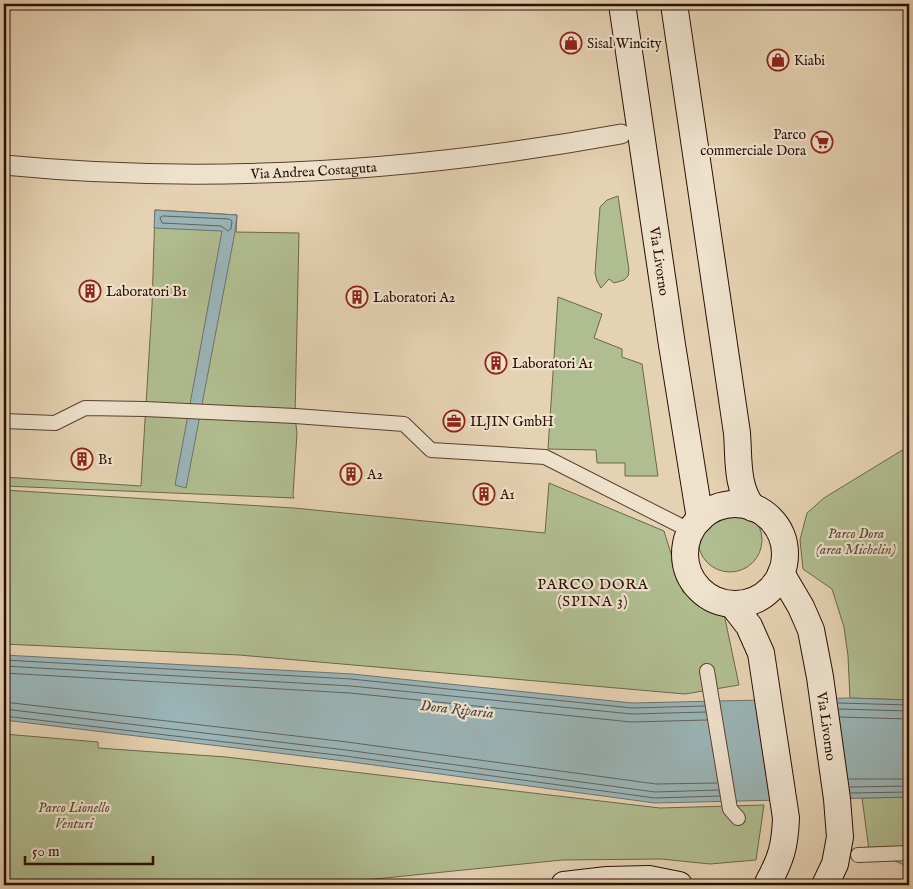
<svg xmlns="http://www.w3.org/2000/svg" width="913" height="889" font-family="'IM FELL English',serif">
  <rect width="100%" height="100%" fill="#e5d2b2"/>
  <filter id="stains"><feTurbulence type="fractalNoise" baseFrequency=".004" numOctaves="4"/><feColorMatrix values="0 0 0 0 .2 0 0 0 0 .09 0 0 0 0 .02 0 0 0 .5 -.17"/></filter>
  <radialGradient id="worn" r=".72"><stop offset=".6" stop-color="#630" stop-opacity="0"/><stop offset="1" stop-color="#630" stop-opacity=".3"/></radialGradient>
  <!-- green -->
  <g fill="#b0bd90" stroke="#6e664a">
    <polygon points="618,196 629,270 628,276 624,280 614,283 609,279 601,288 597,281 595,273 600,207 607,200"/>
    <polygon points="155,210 237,215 236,232 299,233 295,416 297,433 293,495 294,498 4,486 4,477 141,486 152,306"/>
    <polygon points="558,297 602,314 594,338 622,349 622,357 642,364 658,476 625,476 625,463 597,463 596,450 548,449"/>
    <polygon points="909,446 909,700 850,698 848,656 844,627 832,589 803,569 800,540 807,513 824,498"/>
    <polygon points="549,483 664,531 683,592 724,614 739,685 685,694 239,655 4,644 4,490 294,508 545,533"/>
    <circle cx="730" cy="540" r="32"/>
    <polygon points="4,734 98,742 98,748 226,757 660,808 764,805 756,860 710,864 661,859 562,860 316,885 4,885"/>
    <polygon points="909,797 909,867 869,850 862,798"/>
  </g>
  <!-- water -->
  <g fill="#9ab5b7" stroke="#6e726f">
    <polygon points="155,210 237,215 235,232 186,488 175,485 222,231 154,228"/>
    <polygon points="4,655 352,674 632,703 850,698 909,700 909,797 655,803 344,761 4,720"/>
  </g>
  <!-- pier -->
  <polygon fill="#e5d2b2" points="837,696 839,709 835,710 849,801 775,802 755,698"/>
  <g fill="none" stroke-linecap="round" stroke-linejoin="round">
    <!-- shore -->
    <g stroke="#62625d" stroke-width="1">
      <polygon points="163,216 229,219 232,221 231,229 228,231 221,226 162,223 160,218"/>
      <polyline points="4,660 351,679 632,708 705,706"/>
      <polyline points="4,666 351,686 632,714 706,712"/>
      <polyline points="4,673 350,693 631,722 707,720"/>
      <polyline points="4,702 347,742 656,784 717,783"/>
      <polyline points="838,703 909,705"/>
      <polyline points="4,709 346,750 655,792 719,790"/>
      <polyline points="839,709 909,711"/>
      <polyline points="4,716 345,756 655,798 720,796"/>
      <polyline points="840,717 909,719"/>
      <polyline points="849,779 909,779"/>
      <polyline points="850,787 909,786"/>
      <polyline points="851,793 909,792"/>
    </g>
    <!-- pedestrian casing -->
    <g stroke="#5a3f2f" stroke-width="16">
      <g id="pedestrian">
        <polyline points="4,421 55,423 85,408 145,409 295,416 404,424 431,450 545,457 691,531"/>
        <polyline points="707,671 730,809 738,818"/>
        <polyline points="858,855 909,853"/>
      </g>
    </g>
    <!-- minor casing -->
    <g stroke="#5a3f2f" stroke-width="21">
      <g id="minor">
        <path id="s1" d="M4,165C210,185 418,171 621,134"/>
      </g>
    </g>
    <!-- secondary casing -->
    <g stroke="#2b0e03" stroke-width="28">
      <g id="secondary">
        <path id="s2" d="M622,4L672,345L700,519"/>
        <path d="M674,4L737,433C739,458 736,488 753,508"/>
        <circle cx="735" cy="554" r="50"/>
        <path id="s3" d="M781,573L801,607L811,630L820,677L837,799L840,837L835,864L825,885"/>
        <path d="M732,604L749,626L761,653L786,818C785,846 781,859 768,883"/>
        <polyline points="564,885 607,880 649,879 679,885"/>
      </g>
    </g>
    <!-- pedestrian -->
    <use href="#pedestrian" stroke="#eee2cd" stroke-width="14"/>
    <!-- minor -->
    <use href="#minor" stroke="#eee2cd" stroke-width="19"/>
    <!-- secondary -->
    <use href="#secondary" stroke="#eee2cd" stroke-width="26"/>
  </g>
  <!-- icons -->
  <defs>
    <g id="shop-ring" transform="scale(1.125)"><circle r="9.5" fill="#eee2cd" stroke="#8f2418" stroke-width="1.5"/><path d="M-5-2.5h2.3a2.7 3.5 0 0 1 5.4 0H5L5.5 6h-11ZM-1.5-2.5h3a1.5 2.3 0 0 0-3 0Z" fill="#8f2418"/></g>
    <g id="supermarket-ring" transform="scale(1.125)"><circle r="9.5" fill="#eee2cd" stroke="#8f2418" stroke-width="1.5"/><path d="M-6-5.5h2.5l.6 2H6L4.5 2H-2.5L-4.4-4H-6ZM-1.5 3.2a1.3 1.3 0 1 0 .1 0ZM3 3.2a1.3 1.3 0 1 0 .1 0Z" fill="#8f2418"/></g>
    <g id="building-ring" transform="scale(1.125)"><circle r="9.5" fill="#eee2cd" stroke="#8f2418" stroke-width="1.5"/><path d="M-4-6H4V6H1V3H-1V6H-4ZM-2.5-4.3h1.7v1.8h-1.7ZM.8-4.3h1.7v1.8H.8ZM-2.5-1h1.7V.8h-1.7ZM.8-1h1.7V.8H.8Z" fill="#8f2418"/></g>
    <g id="office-ring" transform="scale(1.125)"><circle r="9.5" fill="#eee2cd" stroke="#8f2418" stroke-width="1.5"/><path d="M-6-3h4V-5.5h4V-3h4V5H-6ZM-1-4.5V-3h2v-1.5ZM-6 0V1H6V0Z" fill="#8f2418"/></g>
  </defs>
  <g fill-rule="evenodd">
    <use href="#shop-ring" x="571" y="43"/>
    <use href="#shop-ring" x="778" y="60"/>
    <use href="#supermarket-ring" x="822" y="142"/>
    <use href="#building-ring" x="90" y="291"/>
    <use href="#building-ring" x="357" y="297"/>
    <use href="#building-ring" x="496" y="363"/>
    <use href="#office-ring" x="454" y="421"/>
    <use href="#building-ring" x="82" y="459"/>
    <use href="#building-ring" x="351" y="474"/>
    <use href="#building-ring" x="484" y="494"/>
  </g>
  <g text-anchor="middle" stroke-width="4.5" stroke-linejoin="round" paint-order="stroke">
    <!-- poi labels -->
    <g font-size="14" fill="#2b0e03" stroke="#eee2cd" text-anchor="start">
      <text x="587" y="48">Sisal Wincity</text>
      <text x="794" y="65">Kiabi</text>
      <text x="806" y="139" text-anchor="end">Parco<tspan x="806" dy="16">commerciale Dora</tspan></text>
      <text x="106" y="296">Laboratori B1</text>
      <text x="373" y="302">Laboratori A2</text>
      <text x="512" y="368">Laboratori A1</text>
      <text x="470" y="426">ILJIN GmbH</text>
      <text x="98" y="464">B1</text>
      <text x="367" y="479">A2</text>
      <text x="500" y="499">A1</text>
    </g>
    <!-- street labels -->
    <g font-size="14" fill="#2b0e03" stroke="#eee2cd">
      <text dy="5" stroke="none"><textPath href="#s1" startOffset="310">Via Andrea Costaguta</textPath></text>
      <text dy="5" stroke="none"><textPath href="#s2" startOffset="260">Via Livorno</textPath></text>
      <text dy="5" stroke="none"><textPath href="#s3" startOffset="162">Via Livorno</textPath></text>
    </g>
    <!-- park labels -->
    <g font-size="14" font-style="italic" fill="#5a4b34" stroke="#eee2cd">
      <text x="856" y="538">Parco Dora<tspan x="856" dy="16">(area Michelin)</tspan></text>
      <text x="74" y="812">Parco Lionello<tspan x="74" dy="16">Venturi</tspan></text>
    </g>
    <!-- neighbourhood labels -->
    <g font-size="15" letter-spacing="1" fill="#2b0e03" stroke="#eee2cd">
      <text x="593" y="589">PARCO DORA<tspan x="593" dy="17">(SPINA 3)</tspan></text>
    </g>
    <!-- water labels -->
    <g font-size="15" font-style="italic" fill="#524842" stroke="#eee2cd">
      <text transform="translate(457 709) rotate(6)" y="5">Dora Riparia</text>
    </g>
  </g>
  <!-- margin -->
  <rect width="913" height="889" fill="none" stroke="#e5d2b2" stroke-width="20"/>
  <rect x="5" y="5" width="903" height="879" fill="none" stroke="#2b0e03" stroke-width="2.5"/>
  <rect x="10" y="10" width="893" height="869" fill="none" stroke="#2b0e03"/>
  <!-- scale -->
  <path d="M25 856v8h128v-8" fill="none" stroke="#2b0e03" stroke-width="2.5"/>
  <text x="32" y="856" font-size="15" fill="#2b0e03" stroke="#eee2cd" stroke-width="4" paint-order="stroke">50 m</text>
  <rect width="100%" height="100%" filter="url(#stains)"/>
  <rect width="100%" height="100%" fill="url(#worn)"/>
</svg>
